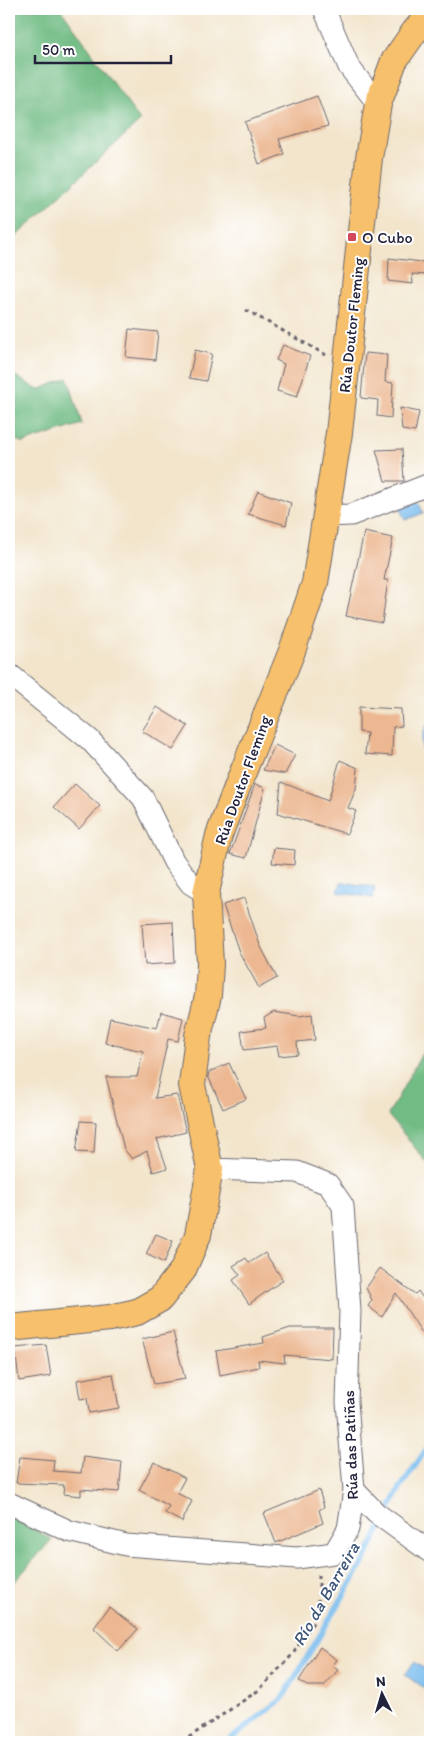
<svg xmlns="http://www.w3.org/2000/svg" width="439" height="1751" font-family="Itim,sans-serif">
  <rect width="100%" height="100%" fill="#fff"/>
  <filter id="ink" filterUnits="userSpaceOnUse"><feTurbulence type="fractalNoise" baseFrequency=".02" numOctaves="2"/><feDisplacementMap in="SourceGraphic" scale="10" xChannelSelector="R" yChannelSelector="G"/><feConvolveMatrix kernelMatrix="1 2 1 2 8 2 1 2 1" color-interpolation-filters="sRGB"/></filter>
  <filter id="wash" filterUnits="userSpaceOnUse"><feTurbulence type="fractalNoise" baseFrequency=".0096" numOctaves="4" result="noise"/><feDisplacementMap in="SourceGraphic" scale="20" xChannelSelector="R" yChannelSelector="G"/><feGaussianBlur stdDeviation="1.12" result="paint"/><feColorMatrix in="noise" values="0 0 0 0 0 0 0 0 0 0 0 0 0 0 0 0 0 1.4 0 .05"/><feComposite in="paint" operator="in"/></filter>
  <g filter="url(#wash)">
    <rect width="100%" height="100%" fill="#f2e5cc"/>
    <!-- forest -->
    <g fill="#71bc84" stroke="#4a6f60">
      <polygon points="9,9 61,9 140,121 9,243"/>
      <polygon points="9,372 38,390 68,378 82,424 23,443 9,437"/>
      <polygon points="430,1039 430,1166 388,1115"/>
      <polygon points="9,1517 52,1539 9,1588"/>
    </g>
    <!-- water -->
    <g fill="#78bcee" stroke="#4d6f94">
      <polygon points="418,501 423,513 405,520 400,508"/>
      <path d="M430,721V757H426C418,747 423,729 430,721Z"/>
      <polygon points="341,882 375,887 373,898 338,892"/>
      <polygon points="414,1662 430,1673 429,1691 405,1675"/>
    </g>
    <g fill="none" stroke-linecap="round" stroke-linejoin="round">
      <!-- stream -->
      <polyline stroke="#78bcee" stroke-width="5.5" points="227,1742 282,1699 363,1563 400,1488 430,1444"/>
    </g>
    <g id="blocks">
      <!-- building -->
      <g fill="#ecb791">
        <polygon points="317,96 328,126 279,139 284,154 259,164 245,122"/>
        <polygon points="389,258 430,263 430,275 412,274 413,284 388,281"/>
        <polygon points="129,329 158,332 155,360 126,357"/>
        <polygon points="283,345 310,356 297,397 277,391 284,364 276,360"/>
        <polygon points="195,350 212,354 206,381 189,378"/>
        <polygon points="365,353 387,355 385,382 393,383 391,418 377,416 378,400 361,398"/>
        <polygon points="400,408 419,412 415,432 402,430"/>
        <polygon points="402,449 404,481 385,481 376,450"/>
        <polygon points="258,491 291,503 286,525 248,514"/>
        <polygon points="364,532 393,538 384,580 388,580 382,623 346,616"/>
        <polygon points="157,707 188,726 173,750 142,731"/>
        <polygon points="359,707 401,709 402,726 393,727 392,756 365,754 367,733 359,732"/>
        <polygon points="275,745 295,755 285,774 263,770"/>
        <polygon points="340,760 358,768 356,789 348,808 356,811 347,834 278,813 281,782 328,801"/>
        <polygon points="75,784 100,806 79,829 54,807"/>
        <polygon points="255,784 265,788 246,858 230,854"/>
        <polygon points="274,848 295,850 294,865 272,863"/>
        <polygon points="244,898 260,945 277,978 259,988 239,952 223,905"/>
        <polygon points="173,922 175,963 145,965 142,924"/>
        <polygon points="161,1012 183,1018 178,1041 168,1039 155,1098 177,1095 186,1132 157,1139 167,1168 153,1172 147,1151 132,1159 124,1149 106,1077 137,1077 143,1051 105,1043 110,1018 157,1028"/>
        <polygon points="274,1012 299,1016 312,1014 315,1040 297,1042 298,1054 279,1056 277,1046 244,1050 241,1031 266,1028 264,1018"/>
        <polygon points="229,1063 246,1099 223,1109 208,1076 209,1072"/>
        <polygon points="81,1121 96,1122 94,1153 76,1152"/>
        <polygon points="156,1234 173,1241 164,1263 146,1254"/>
        <polygon points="265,1253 283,1280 249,1304 233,1280 240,1275 233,1266 246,1258 249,1263"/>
        <polygon points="380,1268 415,1294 418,1291 430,1308 430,1345 396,1293 382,1317 368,1306 372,1300 366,1288"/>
        <polygon points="290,1328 333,1328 332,1359 284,1355 285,1363 258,1360 259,1367 220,1375 216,1351 264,1343 263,1337"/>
        <polygon points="173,1332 185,1379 154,1384 142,1339"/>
        <polygon points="46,1345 51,1376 19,1381 15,1348"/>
        <polygon points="113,1374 119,1408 89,1413 87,1398 80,1399 77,1380"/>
        <polygon points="20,1457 54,1460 53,1471 81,1473 83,1457 122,1462 119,1492 81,1489 81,1496 63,1494 64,1485 16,1483"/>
        <polygon points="154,1462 185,1478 177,1493 192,1501 182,1522 165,1513 169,1506 139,1490"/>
        <polygon points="319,1490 324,1507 319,1510 323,1523 276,1543 264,1513"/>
        <polygon points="109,1607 138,1629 118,1651 94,1628"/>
        <polygon points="320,1647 337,1660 332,1666 338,1670 324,1686 307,1686 299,1681"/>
      </g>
    </g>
  </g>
  <g filter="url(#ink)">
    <use href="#blocks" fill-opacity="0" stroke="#6b666e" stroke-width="1"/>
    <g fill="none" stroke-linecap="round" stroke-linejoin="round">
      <!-- minor casing -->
      <g stroke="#6b666e" stroke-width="23">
        <g id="minor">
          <polyline points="324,9 349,67 378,104"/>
          <polyline points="325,516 351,515 430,484"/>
          <polyline points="9,674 90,740 143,798 174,862 191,884 206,893"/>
          <polyline points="354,1490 376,1513 430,1552"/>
          <polyline points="9,1503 69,1531 126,1545 297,1558 334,1553 348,1529 354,1490 347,1402 350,1311 343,1206 328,1184 297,1172 210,1169"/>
        </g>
      </g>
      <!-- major casing -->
      <g stroke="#6b666e" stroke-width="28">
        <polyline id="major" points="9,1328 110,1318 137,1312 160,1299 183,1270 198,1235 210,1169 192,1085 198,1036 208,996 210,964 206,893 219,835 241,777 292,651 315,583 339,433 369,158 378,104 394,61 415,31 430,14"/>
      </g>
      <!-- path -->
      <g stroke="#6b666e" stroke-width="3" stroke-dasharray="4 4" stroke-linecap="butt">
        <polyline points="246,310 326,355"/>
        <polyline points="182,1742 259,1690 293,1654 315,1619 319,1595 319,1573"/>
      </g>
      <!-- minor -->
      <use href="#minor" stroke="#fff" stroke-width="21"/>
      <!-- major -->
      <use href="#major" stroke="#f7c06c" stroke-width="26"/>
    </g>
  </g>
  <!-- markers -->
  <rect fill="#d1495b" stroke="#fff" stroke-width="2" x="347" y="232" width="10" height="10" rx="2.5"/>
  <g text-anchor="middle" stroke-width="4" stroke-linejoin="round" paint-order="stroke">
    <!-- poi labels -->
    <g font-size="16" fill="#22223b" stroke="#fff" text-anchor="start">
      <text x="362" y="243">O Cubo</text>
    </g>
    <!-- street labels -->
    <g font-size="16" fill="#22223b" stroke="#fff">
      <text transform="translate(351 325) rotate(-84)" y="6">Rúa Doutor Fleming</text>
      <text transform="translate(242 780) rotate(-70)" y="6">Rúa Doutor Fleming</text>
      <text transform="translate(350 1445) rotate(-92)" y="6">Rúa das Patiñas</text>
    </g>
    <!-- water labels -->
    <g font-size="18" font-style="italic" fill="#40587a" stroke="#fff">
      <text transform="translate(326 1594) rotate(-60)" y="6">Río da Barreira</text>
    </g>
  </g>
  <!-- margin -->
  <rect width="439" height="1751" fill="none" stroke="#fff" stroke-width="30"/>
  <!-- north arrow -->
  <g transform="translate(382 1694) rotate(355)" stroke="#ffffff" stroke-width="4" paint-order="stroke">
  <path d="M0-4L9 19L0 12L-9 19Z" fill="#22223b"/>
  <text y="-8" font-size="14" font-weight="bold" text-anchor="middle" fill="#22223b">N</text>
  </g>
  <!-- scale -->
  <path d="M35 55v8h136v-8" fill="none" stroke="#22223b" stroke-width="2.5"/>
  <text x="42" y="55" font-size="15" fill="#22223b" stroke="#ffffff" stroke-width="4" paint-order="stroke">50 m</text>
</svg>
